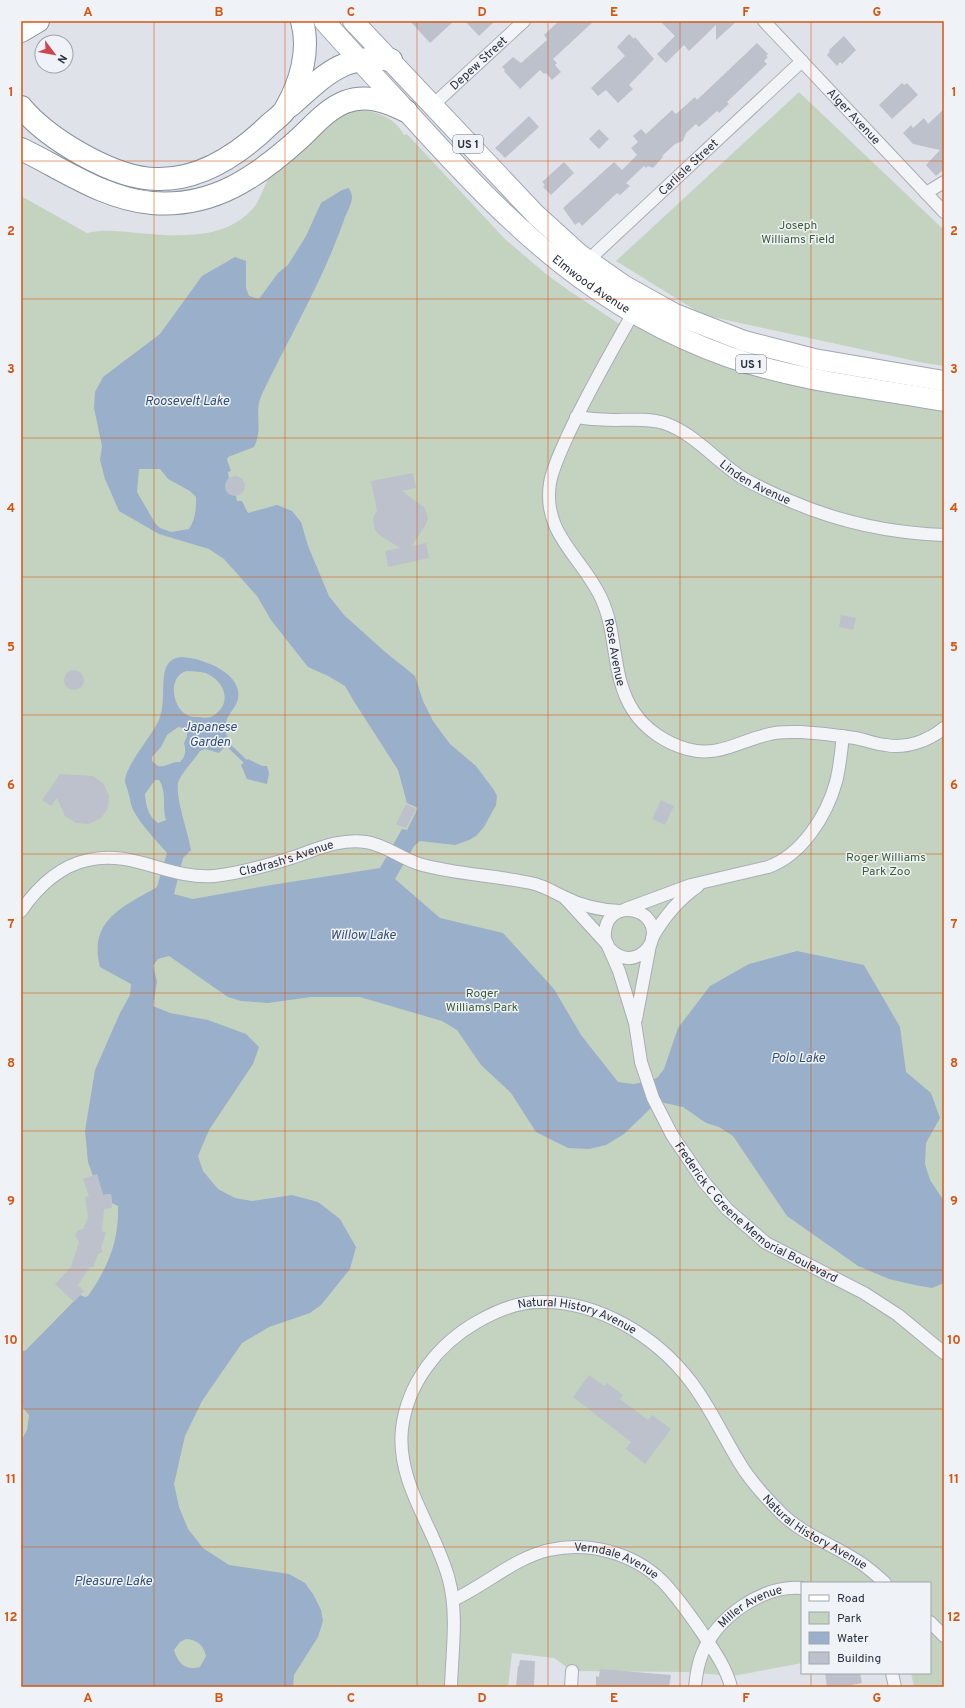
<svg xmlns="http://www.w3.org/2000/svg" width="965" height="1708" font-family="Overpass,sans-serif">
  <rect width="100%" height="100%" fill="#dfe3e9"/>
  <!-- green -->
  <g fill="#c4d3c0">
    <polygon points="799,92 944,230 944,366 924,363 703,315 616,261"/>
    <path d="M351,109C372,110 394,115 404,135L407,134L505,239L546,274L571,292L621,325L687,321L944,383V1687H914L911,1673H930V1583H802V1663L733,1676L685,1672L572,1671L554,1658L512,1653L508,1687H21V196L87,233C108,228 130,233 151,234C170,236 193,236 212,232C229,228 247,218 257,203C263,192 266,179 275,171C298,148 324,128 351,109Z"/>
  </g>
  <!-- water -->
  <g fill="#9aafc9" fill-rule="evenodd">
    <path d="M349,188C350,191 352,194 352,197C352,204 346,214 344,220C323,280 290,336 262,394C253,413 264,427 254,447L228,457L227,460L231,471L228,472L229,478L225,486L229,494L236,496L237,501H242L248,513L277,505L292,511L301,522L308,546L329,596L344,615L384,651L415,676L423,701L433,721L450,744L476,766L494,790L497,796L496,805L484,827L476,836L469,840L455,845L420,841L414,846L395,879L440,918L503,933L554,989L581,1035L618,1082L633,1084L651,1081L658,1077L664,1069L678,1028L710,986L749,964L797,951L864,965L900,1027L906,1072L931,1093L940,1118L926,1143L925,1164L930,1180L944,1201V1283L932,1288L915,1285L889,1279L858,1266L787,1216L733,1136L719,1127L706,1123L683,1107L660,1102L653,1106L624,1134L606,1145L589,1149L568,1148L536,1132L511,1093L481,1065L457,1030L442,1021L360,997H311L268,1003L241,1001L228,997L169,956L158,959L153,966L157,981L153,1006L170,1013L208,1020L246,1034L259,1047L253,1064L209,1130L198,1156L203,1171L218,1189L235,1198L252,1201L292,1195L318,1202L340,1219L356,1247L350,1269L321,1305L310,1313L269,1327L242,1343L202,1401L185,1436L174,1484L179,1507L188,1529L203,1548L229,1565L289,1574L305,1583L313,1594L321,1610L323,1621L318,1637L294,1675L293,1687H21V1441L27,1430L29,1415L21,1405V1352L26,1350L80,1295L85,1297L88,1296C108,1267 119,1242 118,1206L112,1203L111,1194L103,1195L97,1175L93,1176L88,1162L85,1131L95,1070L120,1013L130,995L131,984L100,967C88,920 123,907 157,887L167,853C156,840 141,825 133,810C131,805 130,798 128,792C128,789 125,784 125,781C126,764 152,736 159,720C171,694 147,643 202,661C214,665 229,672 235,683C246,704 227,709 225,727C225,732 228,738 229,742L219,753L205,749L200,751C194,760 184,770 179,780C173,793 189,834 191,850L183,858L174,894L193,899L271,885L380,868L402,829L407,830L418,808L407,803L398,770L355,703L345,686L328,676L308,667L271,620L257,596L224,559L209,549L159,534L119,511L105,479L100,460L102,446L94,408L95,392L103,377L160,334L202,276L235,257L246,261V288L249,296L259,299L278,273L288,265L306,236L321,203L342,190ZM139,469H160L168,479L190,491L196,497C196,509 196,518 189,529L171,532L160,528L155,523L137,492ZM187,671C193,672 202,671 208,674C227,684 232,706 211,717C207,718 203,718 199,717C195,717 190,717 187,715C172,707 167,676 187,671ZM178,727L184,728C189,734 187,737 184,743C186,751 186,756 180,762C171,761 166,768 158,766L152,761V757L161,747L167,735ZM155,780H159C167,791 162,807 166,820L158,823C148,816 146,806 145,794ZM186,1639C198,1640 203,1645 206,1656L200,1667C185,1671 178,1663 174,1650L180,1642Z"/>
    <polygon points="248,759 262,766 267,766 269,773 267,784 247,779 241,765"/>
  </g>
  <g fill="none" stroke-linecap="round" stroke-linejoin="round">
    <!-- stream -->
    <polyline stroke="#9aafc9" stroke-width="4" points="227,744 245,761"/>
  </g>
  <!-- building -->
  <g fill="#bdc1cb">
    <polygon points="410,21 454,21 430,43"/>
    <polygon points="465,21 495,21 479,36"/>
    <polygon points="559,21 594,21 553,59 557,63 555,65 561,72 552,80 546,73 544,74 540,70 520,89 504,71 505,70 502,67 513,57 521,63 547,40 544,35"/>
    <polygon points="660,21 737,21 716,40 716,25 689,51 684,45 666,63 657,54 675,36"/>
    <polygon points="629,34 634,39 635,37 654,59 629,85 633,89 618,103 606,90 598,96 591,88 625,56 617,47"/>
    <polygon points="844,36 856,50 842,64 840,62 837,66 827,55 830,51 829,50"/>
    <polygon points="757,43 768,54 766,56 768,57 764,61 767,64 727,102 729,104 719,113 717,111 699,127 696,124 686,133 683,141 675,144 662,156 663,157 653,168 648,166 646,168 644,166 626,183 630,186 620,195 617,193 582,226 579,222 575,225 563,208 614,162 622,170 637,155 631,148 638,142 633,136 641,129 646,134 672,110 676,114 695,97 697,100"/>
    <polygon points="902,83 904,85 907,83 918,95 892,119 879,105"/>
    <polygon points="944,109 944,169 936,176 926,165 940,150 913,144 903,133 911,125 913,128 924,118 928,124"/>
    <polygon points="529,116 539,127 505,158 495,148"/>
    <polygon points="599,129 609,139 599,149 589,139"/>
    <polygon points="564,162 574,173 551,195 543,187 545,185 542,182"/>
    <polygon points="413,473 416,488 402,491 425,508 428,518 426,524 412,546 426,543 429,558 388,567 385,551 400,548 378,534 374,528 373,518 377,511 371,481"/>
    <circle cx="235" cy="486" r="10"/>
    <polygon points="841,615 856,618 853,630 839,627"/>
    <circle cx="74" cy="680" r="10"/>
    <polygon points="60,774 93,776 103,783 109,795 108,808 101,818 89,824 76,823 65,816 57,798 51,806 42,800"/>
    <polygon points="661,800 674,806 665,825 652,819"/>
    <polygon points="406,804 416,809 406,828 396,824"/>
    <polygon points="97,1174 103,1195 111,1194 112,1208 104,1209 102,1231 106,1233 101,1248 103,1252 98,1254 93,1268 90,1267 78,1285 84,1291 74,1302 55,1284 71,1267 79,1242 75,1235 78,1230 83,1229 88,1218 85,1197 89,1196 83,1179"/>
    <polygon points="589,1375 604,1386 607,1383 623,1395 620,1399 648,1420 652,1415 671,1429 645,1464 626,1449 631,1442 573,1397"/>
    <polygon points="520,1660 535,1661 534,1687 516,1687 518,1666 519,1666"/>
    <polygon points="600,1669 671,1675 669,1687 596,1687 596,1676 599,1677"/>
    <polygon points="825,1673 860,1673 862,1683 842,1687 827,1687"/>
  </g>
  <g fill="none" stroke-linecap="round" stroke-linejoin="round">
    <!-- minor casing -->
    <g stroke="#a8adb6" stroke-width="14">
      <g id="minor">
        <path id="s1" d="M764,21L944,212"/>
        <path id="s2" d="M433,105L524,21"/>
        <polyline points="926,193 944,182"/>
        <path id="s3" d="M585,266L597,252L802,61"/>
        <path id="s4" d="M636,308C612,350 588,392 568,435C561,451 553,466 550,483C542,535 583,557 602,600C618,636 611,678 634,712C646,730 666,743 687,749C720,758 740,740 770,734C780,731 791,732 801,732C819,733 837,735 855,738C866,740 875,744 886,745C906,749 928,741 944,728"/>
        <path id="s5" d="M576,417C588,419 600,420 613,420C630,420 648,418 664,423C694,433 715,460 741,477C756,486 772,493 788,500C838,522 889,533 944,535"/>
        <polyline points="565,898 607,944"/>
        <path d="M626,909L691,885L768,867C802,855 827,815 836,782C840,767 841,751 843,736"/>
        <path id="s6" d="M21,911C37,888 60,866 88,860C132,849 170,880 214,876C241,873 269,865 294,857C317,849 341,838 366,842C386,845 400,858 419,864C457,875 497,875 535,884C546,887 555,893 564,897C581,906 601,910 620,911"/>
        <path d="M652,938C664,917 679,899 698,886"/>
        <path id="s7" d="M610,949C617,956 626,960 635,957C642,955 648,949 651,943C665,906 601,894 605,939L619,971L635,1023L641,1062L653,1098L672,1135L704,1182L727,1209L766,1243L864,1293L898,1315L944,1353"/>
        <polyline points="636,1019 650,945"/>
        <path id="s8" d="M453,1600C486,1585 514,1558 549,1550C589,1541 633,1553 662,1581C677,1596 689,1614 701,1631C713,1649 726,1667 731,1687"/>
        <polyline points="930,1622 944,1636"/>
        <polyline points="892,1673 895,1687"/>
        <path id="s9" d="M451,1687C452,1652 458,1614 449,1580C436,1529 396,1484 402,1429C407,1384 438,1344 477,1322C496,1311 517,1302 539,1302C597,1300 656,1336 691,1382C710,1407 723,1436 739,1462C750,1481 765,1497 781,1513C802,1534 831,1544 856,1560C867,1566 876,1575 885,1583"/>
        <polyline points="571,1687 572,1671"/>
        <path id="s10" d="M695,1687C696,1676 698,1664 702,1654C717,1617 762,1585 802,1588"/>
      </g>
    </g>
    <!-- primary casing -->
    <g stroke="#9fa6b4" stroke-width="22">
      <g id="primary">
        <path id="s11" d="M324,21C356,57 389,92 421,127C513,228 598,311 729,357C798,381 873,388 944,401"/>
        <polyline points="353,21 536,215 579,254 623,285 675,314 744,341 814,359 944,381"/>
      </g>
    </g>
    <!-- motorway casing -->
    <g stroke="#878f9f" stroke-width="24">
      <g id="motorway">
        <polyline points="21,31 38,21"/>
        <path d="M290,106C323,77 343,53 391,60"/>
        <path d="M21,107C48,139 114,179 157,179C200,180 239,154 269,125C274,120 283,115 286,108C301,82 310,50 302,21"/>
        <path d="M21,149C63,169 104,199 152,203C213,208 257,177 300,138C313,126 327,109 345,102C366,94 386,101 406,111"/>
      </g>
    </g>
    <!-- minor -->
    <use href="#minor" stroke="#f2f4f7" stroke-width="12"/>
    <!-- primary -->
    <use href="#primary" stroke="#fff" stroke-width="20"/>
    <!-- motorway -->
    <use href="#motorway" stroke="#fff" stroke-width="22"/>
  </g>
  <!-- grid -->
  <path fill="none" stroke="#d55511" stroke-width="1" stroke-opacity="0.55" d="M154,21V1687M285,21V1687M417,21V1687M548,21V1687M680,21V1687M811,21V1583M21,161H944M21,299H944M21,438H944M21,577H944M21,715H944M21,854H944M21,993H944M21,1131H944M21,1270H944M21,1409H944M21,1547H944M811,1673V1687"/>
  <g text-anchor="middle" stroke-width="3" stroke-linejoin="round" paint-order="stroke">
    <!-- shield labels -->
    <g fill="#eff2f6" stroke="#646a77" stroke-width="1">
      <rect x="453" y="135" width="30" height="18" rx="3"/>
      <rect x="736" y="355" width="30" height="18" rx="3"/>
    </g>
    <g font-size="11" font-weight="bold" fill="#283040">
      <text x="468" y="148">US 1</text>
      <text x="751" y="368">US 1</text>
    </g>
    <!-- street labels -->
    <g font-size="12" fill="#283040" stroke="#eff2f6">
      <text dy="4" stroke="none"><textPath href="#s2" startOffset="62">Depew Street</textPath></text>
      <text dy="4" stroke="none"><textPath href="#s1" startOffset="131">Alger Avenue</textPath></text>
      <text dy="4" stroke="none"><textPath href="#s3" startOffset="143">Carlisle Street</textPath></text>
      <text dy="4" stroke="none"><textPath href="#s11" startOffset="376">Elmwood Avenue</textPath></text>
      <text dy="4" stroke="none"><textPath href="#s5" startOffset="198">Linden Avenue</textPath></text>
      <text dy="4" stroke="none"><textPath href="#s4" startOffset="381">Rose Avenue</textPath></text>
      <text dy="4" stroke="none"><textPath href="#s6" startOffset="289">Cladrash's Avenue</textPath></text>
      <text dy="4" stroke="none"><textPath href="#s7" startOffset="465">Frederick C Greene Memorial Boulevard</textPath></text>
      <text dy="4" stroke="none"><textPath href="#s9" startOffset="509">Natural History Avenue</textPath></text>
      <text dy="4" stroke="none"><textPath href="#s9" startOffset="845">Natural History Avenue</textPath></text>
      <text dy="4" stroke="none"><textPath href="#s8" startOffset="179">Verndale Avenue</textPath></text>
      <text dy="4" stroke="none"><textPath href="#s10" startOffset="104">Miller Avenue</textPath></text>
    </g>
    <!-- park labels -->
    <g font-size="12" fill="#3b5c35" stroke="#eff2f6">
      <text x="798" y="229">Joseph<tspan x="798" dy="14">Williams Field</tspan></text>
      <text x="886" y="861">Roger Williams<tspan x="886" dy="14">Park Zoo</tspan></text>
      <text x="482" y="997">Roger<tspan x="482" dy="14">Williams Park</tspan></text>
    </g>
    <!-- water labels -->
    <g font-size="13" font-style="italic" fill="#324d74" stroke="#eff2f6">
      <text x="187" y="405">Roosevelt Lake</text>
      <text x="210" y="731">Japanese<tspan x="210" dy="15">Garden</tspan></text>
      <text x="363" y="939">Willow Lake</text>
      <text x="798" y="1062">Polo Lake</text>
      <text x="113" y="1585">Pleasure Lake</text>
    </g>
  </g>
  <!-- border -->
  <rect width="965" height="1708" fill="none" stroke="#eff2f6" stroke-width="44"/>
  <!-- legend -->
  <rect x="801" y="1582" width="130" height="92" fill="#eff2f6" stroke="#9fa4ad"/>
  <rect x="809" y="1595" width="20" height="6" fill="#ffffff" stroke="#9fa4ad"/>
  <text x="837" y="1602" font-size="12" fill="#283040">Road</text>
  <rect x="809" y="1612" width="20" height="12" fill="#c4d3c0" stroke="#9fa4ad"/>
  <text x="837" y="1622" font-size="12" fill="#283040">Park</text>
  <rect x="809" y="1632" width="20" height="12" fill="#9aafc9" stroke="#9fa4ad"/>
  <text x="837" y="1642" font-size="12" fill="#283040">Water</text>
  <rect x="809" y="1652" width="20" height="12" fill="#bdc1cb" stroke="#9fa4ad"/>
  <text x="837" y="1662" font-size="12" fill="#283040">Building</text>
  <!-- north arrow -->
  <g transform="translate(54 54) rotate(122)"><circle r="19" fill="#eff2f6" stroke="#9fa4ad"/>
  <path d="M0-3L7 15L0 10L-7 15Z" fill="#ce4453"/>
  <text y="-6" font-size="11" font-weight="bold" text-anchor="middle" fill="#283040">N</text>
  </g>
  <rect x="22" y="22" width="921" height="1664" fill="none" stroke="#d55511" stroke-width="1.5"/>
  <g font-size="13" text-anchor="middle" font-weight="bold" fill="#d55511">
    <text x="88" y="16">A</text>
    <text x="219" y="16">B</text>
    <text x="351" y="16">C</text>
    <text x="482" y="16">D</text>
    <text x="614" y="16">E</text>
    <text x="746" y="16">F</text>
    <text x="877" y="16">G</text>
    <text x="11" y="96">1</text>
    <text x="954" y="96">1</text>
    <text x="11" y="235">2</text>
    <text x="954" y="235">2</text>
    <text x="11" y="373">3</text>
    <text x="954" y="373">3</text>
    <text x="11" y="512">4</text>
    <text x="954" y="512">4</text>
    <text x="11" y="651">5</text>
    <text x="954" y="651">5</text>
    <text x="11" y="789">6</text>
    <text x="954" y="789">6</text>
    <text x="11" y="928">7</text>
    <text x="954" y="928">7</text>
    <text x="11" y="1067">8</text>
    <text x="954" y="1067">8</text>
    <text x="11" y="1205">9</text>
    <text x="954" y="1205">9</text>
    <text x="11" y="1344">10</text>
    <text x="954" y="1344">10</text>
    <text x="11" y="1483">11</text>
    <text x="954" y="1483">11</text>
    <text x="11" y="1621">12</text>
    <text x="954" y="1621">12</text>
    <text x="88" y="1702">A</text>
    <text x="219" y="1702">B</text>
    <text x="351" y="1702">C</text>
    <text x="482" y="1702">D</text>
    <text x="614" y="1702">E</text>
    <text x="746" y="1702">F</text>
    <text x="877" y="1702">G</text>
  </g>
</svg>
